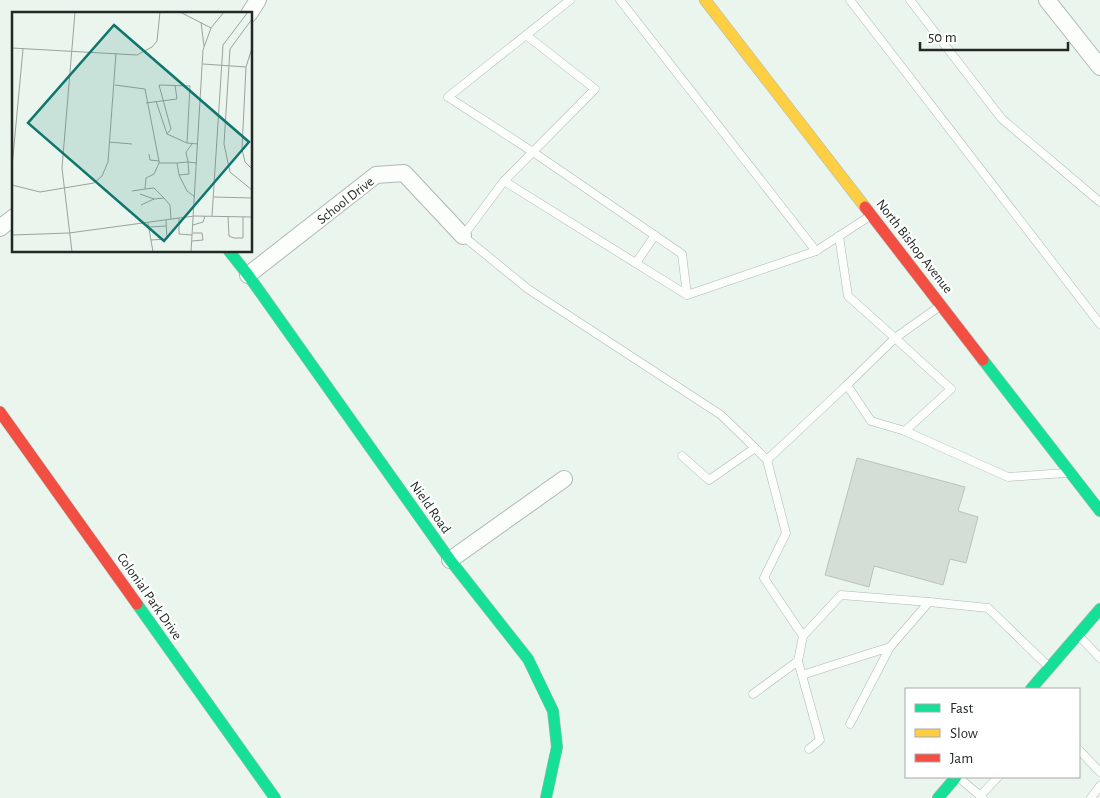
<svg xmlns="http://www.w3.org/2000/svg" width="1100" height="798" font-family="'Alegreya Sans',sans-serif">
  <rect width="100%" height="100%" fill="#eaf5ed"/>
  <!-- building -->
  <polygon fill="#d5ddd7" stroke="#bbc2bd" points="857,458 965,487 958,511 978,517 966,563 950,559 943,585 874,566 869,587 825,575"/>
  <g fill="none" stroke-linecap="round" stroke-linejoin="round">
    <!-- lane casing -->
    <g stroke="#b0b8b2" stroke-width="9">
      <g id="lane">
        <polyline points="620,0 816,251 870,216"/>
        <polyline points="850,0 1100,324"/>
        <polyline points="910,0 1002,119 1100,202"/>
        <polyline points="526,35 595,89 504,181 463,236 528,289 721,415 755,448"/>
        <polyline points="504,181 687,295 682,254 533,152 448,97 570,0"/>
        <polyline points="839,236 848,296 895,338 940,306"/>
        <polyline points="636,263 655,235"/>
        <polyline points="687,295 816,251"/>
        <polygon points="895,338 951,389 905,431 871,421 847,385"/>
        <polyline points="905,431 1008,477 1065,473"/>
        <polyline points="682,456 709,480 755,448 767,460 786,533 764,578 803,636 798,661 753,694"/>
        <polyline points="767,460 847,385"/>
        <polyline points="929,602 988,608 1048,666"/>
        <polyline points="803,636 841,595 929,602 890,647"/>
        <polyline points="1079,636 1100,658"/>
        <polyline points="798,661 820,740 809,749"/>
        <polyline points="802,675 890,647 850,724"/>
        <polyline points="1079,750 1100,772"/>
        <polyline points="959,778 983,798"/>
        <polyline points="980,796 998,777"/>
        <polyline points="1091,798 1100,786"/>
      </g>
    </g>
    <!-- street casing -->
    <g stroke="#b0b8b2" stroke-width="18">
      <g id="street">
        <polyline points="1047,0 1100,67"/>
        <polyline points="249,14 258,0"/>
        <polyline points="0,228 14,217"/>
        <polyline points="248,275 376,175 404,173 463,236"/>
        <polyline points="450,560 564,479"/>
      </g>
    </g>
    <!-- fast casing -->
    <g stroke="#b0b8b2" stroke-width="12">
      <g id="fast">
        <polyline points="229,251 248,275 450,560 528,659 553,711 557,747 546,798"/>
        <polyline points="983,360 1100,511"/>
        <polyline points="137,604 275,798"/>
        <polyline points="1031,689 1100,609"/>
        <polyline points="938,798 956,777"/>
      </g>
    </g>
    <!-- slow casing -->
    <g stroke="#b0b8b2" stroke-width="12">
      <polyline id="slow" points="705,0 865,207"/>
    </g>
    <!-- jam casing -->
    <g stroke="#b0b8b2" stroke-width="12">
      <g id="jam">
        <polyline points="865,207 983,360"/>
        <polyline points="0,412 137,604"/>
      </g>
    </g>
    <!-- lane -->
    <use href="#lane" stroke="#fcfefc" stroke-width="8"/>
    <!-- street -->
    <use href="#street" stroke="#fcfefc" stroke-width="16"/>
    <!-- fast -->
    <use href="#fast" stroke="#16e098" stroke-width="11"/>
    <!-- slow -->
    <use href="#slow" stroke="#ffcf43" stroke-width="11"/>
    <!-- jam -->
    <use href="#jam" stroke="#f24e42" stroke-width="11"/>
  </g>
  <g text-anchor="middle" stroke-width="4.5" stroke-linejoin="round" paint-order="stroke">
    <!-- street labels -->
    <g font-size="14" fill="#222924" stroke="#fff">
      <text transform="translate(345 200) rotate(-38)" y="5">School Drive</text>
      <text transform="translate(915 246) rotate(52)" y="5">North Bishop Avenue</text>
      <text transform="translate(431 507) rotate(55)" y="5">Nield Road</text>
      <text transform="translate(150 596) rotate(55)" y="5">Colonial Park Drive</text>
    </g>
  </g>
  <!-- overview -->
  <g transform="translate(12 12)">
    <rect width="240" height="240" fill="#eaf5ed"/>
    <path fill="none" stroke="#9aa39d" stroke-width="1" d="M168,0L199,16M240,7L218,37L212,132L218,160L240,178M189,10L192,34M0,36L125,43L140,35L145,29L148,0M240,36L234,55L230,137L233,150L240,157M191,52L234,55M103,73L133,77L147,149M144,89L155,122L159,117L147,73L178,74L175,131L186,132M134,91L165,87L163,73M155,122L175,131M97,130L120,132M180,132L174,140L176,150L185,151M137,142L138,148L147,149V151H165M176,150L177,162L167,163L165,151ZM0,155L11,37M167,163L175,179L183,185M0,173L28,180L82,171L90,164L96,150L104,41M133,177L142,176L152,186L142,187M120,179L133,177L134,166L142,162L147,151M128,182L142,187L129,193M202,185L240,186M152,186L158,193L159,207M200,204L211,33L236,0M216,204L217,224L222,226H231V205M167,206V222L180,223M136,211L141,240M181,213L191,210L193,204M137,215L154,214M0,223L57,221L182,204L240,205M139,228L155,227L154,208M180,229L191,228L190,221H181M60,240L50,156L63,0M179,240L191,38L199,16L212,0M188,240H233"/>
    <path fill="#0f766e" fill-opacity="0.15" stroke="#0f766e" stroke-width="2.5" d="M102,13L237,130L152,229L16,111Z"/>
    <rect width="240" height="240" fill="none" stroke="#222924" stroke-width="2.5"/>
  </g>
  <!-- legend -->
  <rect x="905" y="688" width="175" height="90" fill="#ffffff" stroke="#a7a9a7"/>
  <rect x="915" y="704" width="25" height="8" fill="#16e098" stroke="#a7a9a7"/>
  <text x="950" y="713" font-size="15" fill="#222924">Fast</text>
  <rect x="915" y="729" width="25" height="8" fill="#ffcf43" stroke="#a7a9a7"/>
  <text x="950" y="738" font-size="15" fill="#222924">Slow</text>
  <rect x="915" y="754" width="25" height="8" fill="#f24e42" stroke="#a7a9a7"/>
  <text x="950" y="763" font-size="15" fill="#222924">Jam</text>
  <!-- scale -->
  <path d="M920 42v8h148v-8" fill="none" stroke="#222924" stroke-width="2.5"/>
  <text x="928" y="42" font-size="15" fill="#222924" stroke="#ffffff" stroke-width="4" paint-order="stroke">50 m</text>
</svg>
